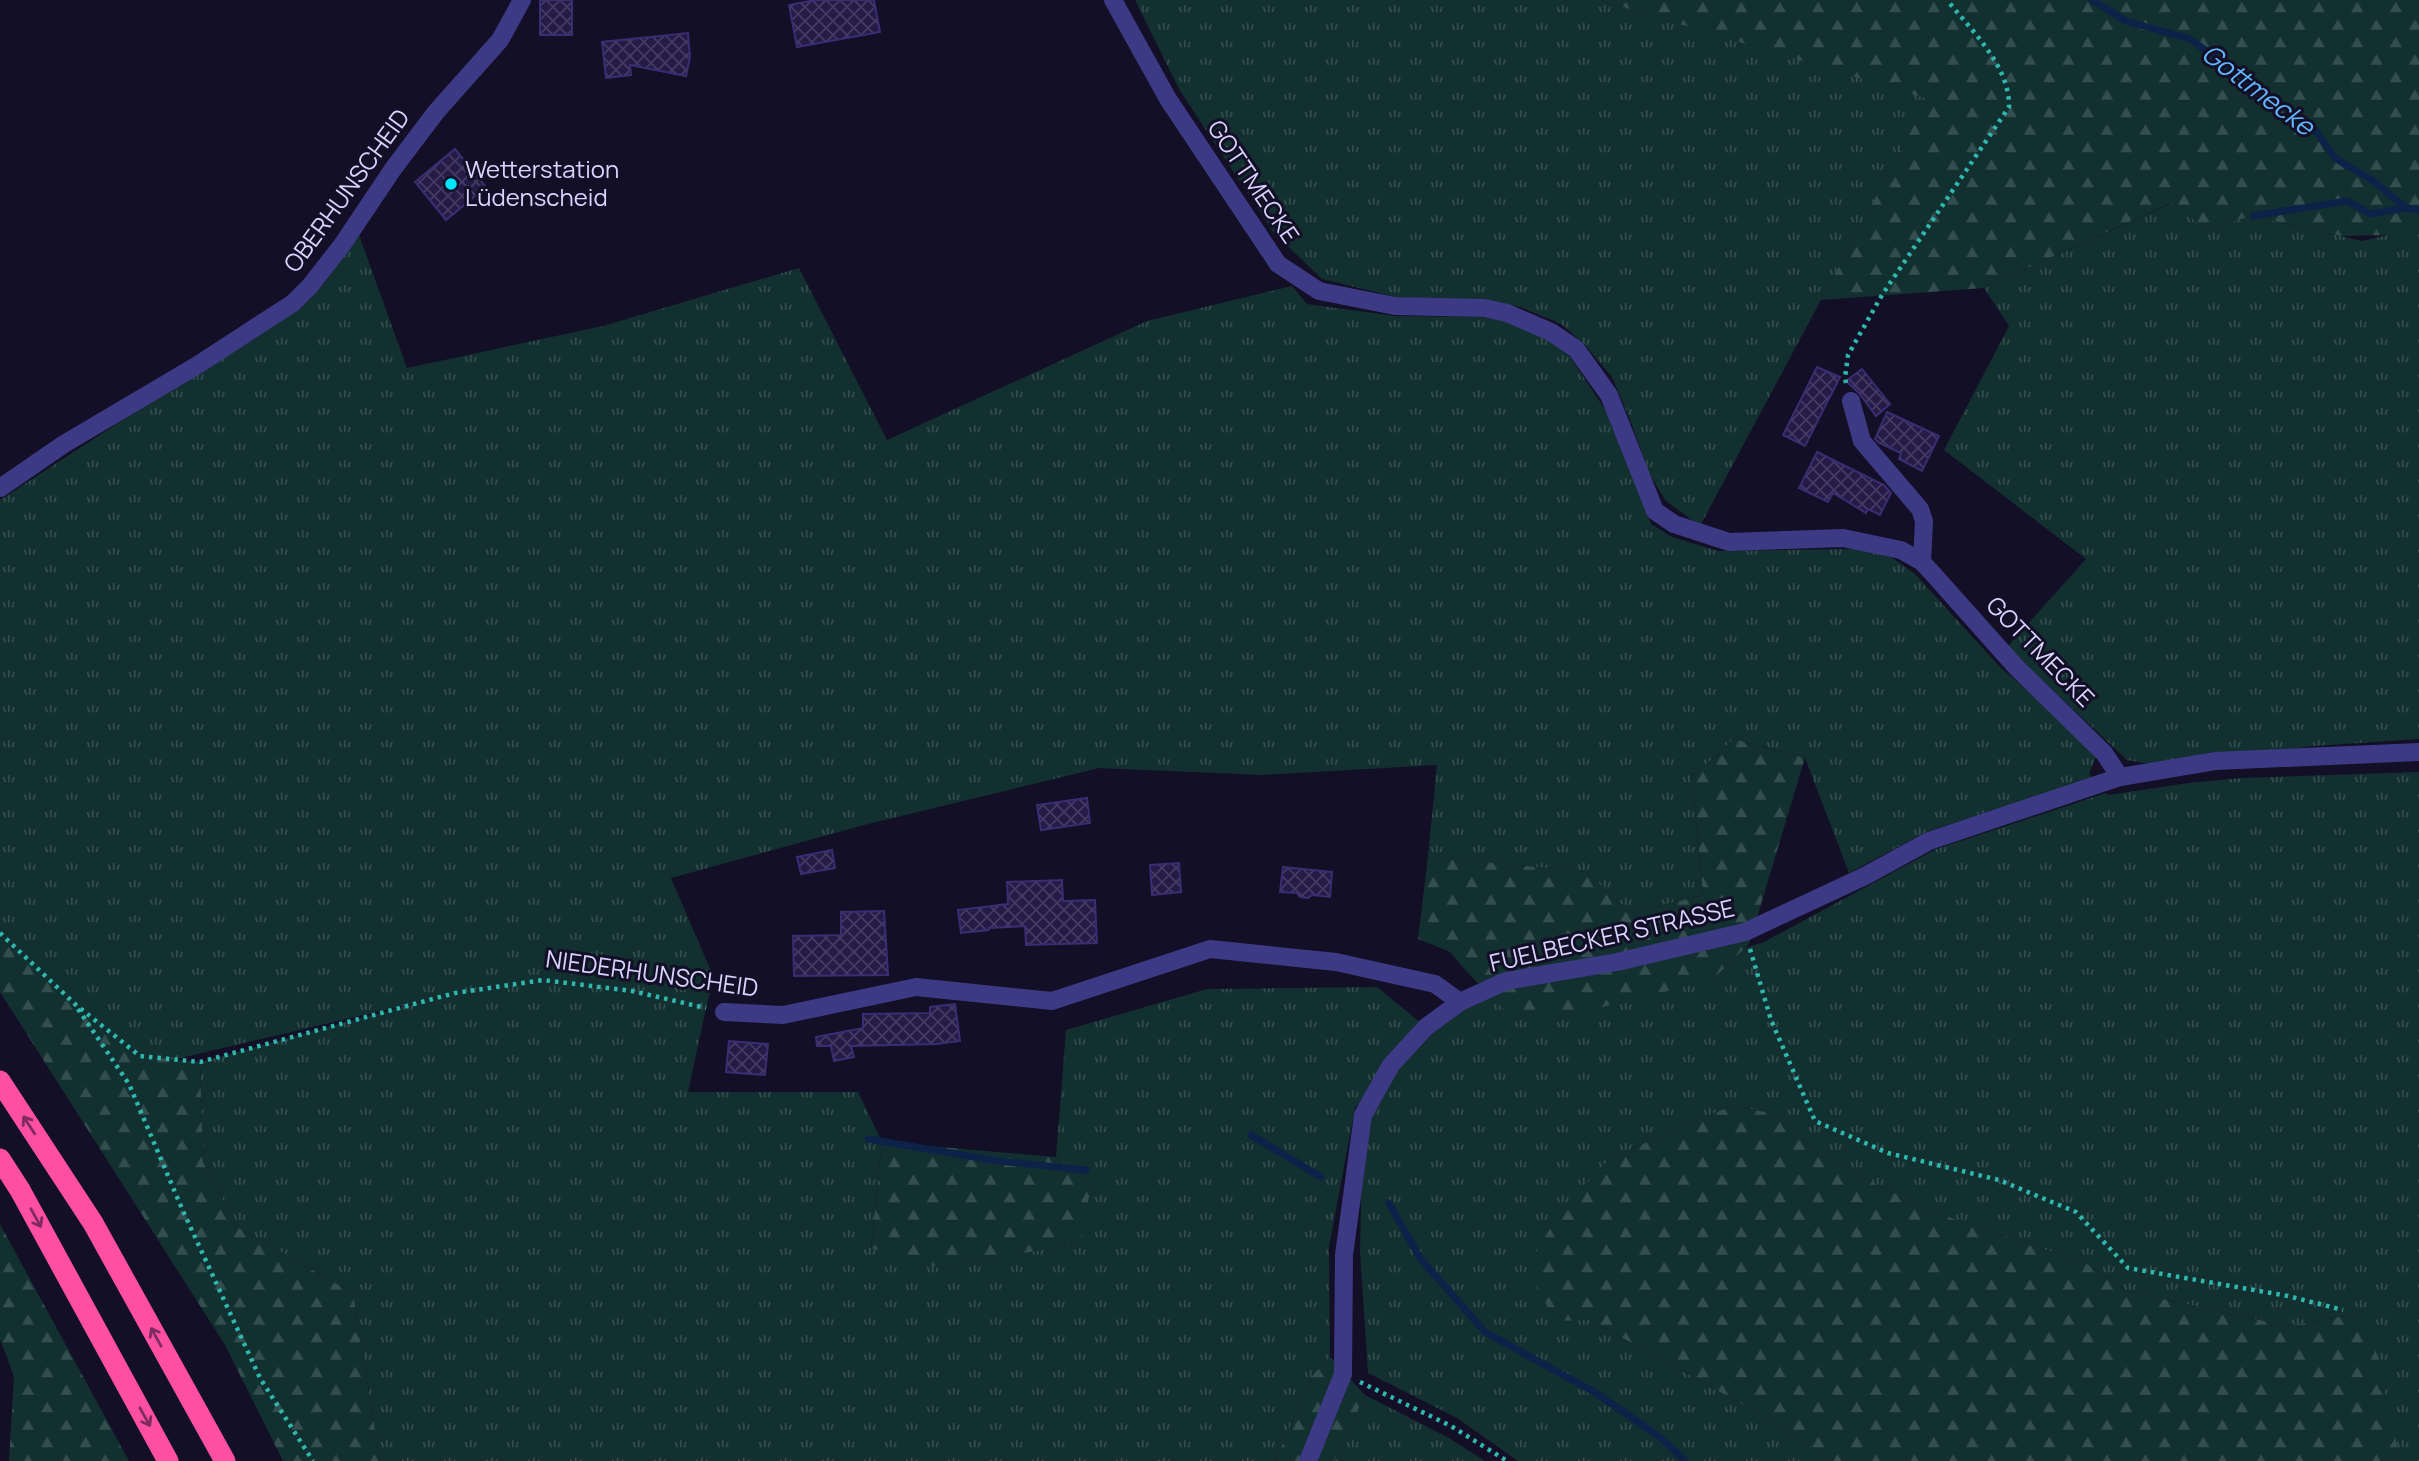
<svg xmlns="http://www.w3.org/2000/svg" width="2419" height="1461" font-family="Manrope,sans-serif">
  <defs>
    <pattern id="grass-tufts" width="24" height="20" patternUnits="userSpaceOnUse" patternTransform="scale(1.75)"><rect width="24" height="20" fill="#12302f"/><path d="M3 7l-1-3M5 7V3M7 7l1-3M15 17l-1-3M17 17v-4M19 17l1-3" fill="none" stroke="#344d4e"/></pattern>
    <pattern id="forest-firs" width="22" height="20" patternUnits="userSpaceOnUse" patternTransform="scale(1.75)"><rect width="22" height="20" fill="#12302f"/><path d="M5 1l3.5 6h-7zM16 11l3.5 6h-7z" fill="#344d4e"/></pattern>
    <pattern id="building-cross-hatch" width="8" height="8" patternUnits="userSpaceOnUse" patternTransform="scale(1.75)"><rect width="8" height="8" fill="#241b47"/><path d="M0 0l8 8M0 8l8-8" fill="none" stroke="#433b63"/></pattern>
  </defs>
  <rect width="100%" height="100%" fill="#130f26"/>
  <!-- grass -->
  <g fill="url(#grass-tufts)">
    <polygon points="1135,0 1600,0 1929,98 1700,526 1666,501 1650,475 1629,417 1612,377 1584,344 1561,324 1523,308 1492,301 1396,297 1322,279 1273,232 1179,89"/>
    <polygon points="2172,203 2205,228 2253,216 2362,241 2419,228 2419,739 2314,746 2150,764 2127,760 2007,647 2086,559 1944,450 2009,326 1984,288"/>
    <polygon points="359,235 407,368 603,326 799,268 887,440 1147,321 1292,286 1307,304 1395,316 1481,317 1504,321 1547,339 1569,355 1608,414 1651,524 1672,537 1718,551 1855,549 1891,557 1914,573 2000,667 2078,734 2096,757 2089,774 2093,778 1926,832 1849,873 1805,758 1734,739 1692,777 1703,895 1631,913 1586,872 1428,856 1437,765 1262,775 1099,768 864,825 671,878 714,978 706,1008 688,1092 858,1092 882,1142 871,1247 940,1268 1080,1243 1091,1185 1056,1157 1066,1030 1207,989 1377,987 1426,1027 1472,996 1712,980 1745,948 1764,942 1936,849 2106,793 2108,795 2189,783 2241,778 2419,772 2419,1461 2391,1461 2399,1454 2357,1314 2287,1326 2126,1291 2087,1264 1925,1209 1814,1152 1783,1115 1731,1106 1610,1158 1555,1320 1590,1320 1747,1407 1805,1442 1830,1461 1518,1461 1457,1418 1368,1373 1360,1252 1363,1115 1419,1035 1355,1108 1329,1247 1330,1357 1313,1375 1275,1461 380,1461 353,1293 237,1227 203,1162 200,1062 423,1001 172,1060 140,1056 76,1005 0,933 0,500 265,327 315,291 325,282"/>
    <polygon points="1365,1395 1449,1438 1485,1461 1334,1461"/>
  </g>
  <!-- forest -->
  <g fill="url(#forest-firs)">
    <polygon points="1600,0 2419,0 2419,228 2393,235 2341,236 2253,216 2205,228 2171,203 1984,288 1821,300 1928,99"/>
    <polygon points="1734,739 1805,758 1749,944 1712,980 1562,1017 1510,1016 1468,973 1450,952 1418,939 1428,856 1586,872 1631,913 1703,895 1692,777"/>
    <polygon points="0,933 76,1005 140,1056 200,1062 203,1162 237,1227 353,1293 380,1461 283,1461 225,1345 0,992"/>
    <polygon points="1731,1106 1783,1115 1814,1152 1925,1209 2087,1264 2126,1291 2287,1326 2357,1314 2372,1334 2399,1454 2391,1461 1830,1461 1805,1442 1747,1407 1590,1320 1555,1321 1527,1268 1559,1213 1610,1158"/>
    <polygon points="882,1142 1056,1157 1091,1185 1081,1243 940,1268 871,1248"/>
    <polygon points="0,1224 129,1461 9,1461 14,1376 0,1339"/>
    <polygon points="1330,1357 1365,1395 1334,1461 1275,1461 1313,1375"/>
  </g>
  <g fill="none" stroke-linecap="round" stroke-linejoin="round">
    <!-- stream -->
    <g stroke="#0c2248" stroke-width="7">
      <polyline points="2092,0 2126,21 2190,39 2313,127 2336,159 2372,180 2406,208 2419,210"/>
      <polyline points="2253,216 2347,201 2371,214 2406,208"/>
      <polyline points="1251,1135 1321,1177"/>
      <polyline points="868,1139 998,1161 1086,1170"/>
      <polyline points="1389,1203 1420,1258 1485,1332 1596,1393 1661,1438 1685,1461"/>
    </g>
  </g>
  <!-- building -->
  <g fill="url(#building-cross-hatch)" stroke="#3b2d73" stroke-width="2">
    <rect x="540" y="0" width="32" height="35"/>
    <polygon points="815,0 874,0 880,32 797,47 789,5"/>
    <polygon points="688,33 690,57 686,76 630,65 631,75 606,78 602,42"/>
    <polygon points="455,149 486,187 446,220 415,182"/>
    <polygon points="1817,367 1840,377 1805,446 1783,435"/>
    <polygon points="1862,369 1890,404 1876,416 1859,393 1846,381"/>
    <polygon points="1887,412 1939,436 1922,471 1899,459 1901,453 1879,443 1875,439"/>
    <polygon points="1817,452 1884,485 1891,493 1880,515 1868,509 1866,513 1833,493 1828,502 1799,488"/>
    <polygon points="1087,798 1090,823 1041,830 1037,805"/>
    <polygon points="832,850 835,868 801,874 797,857"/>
    <polygon points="1179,863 1181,892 1152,895 1150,865"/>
    <polygon points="1283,867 1332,872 1330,897 1312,895 1308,898 1300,897 1297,893 1280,892"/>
    <polygon points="1062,880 1063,901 1095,900 1097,943 1026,945 1025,926 989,928 989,930 961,933 958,910 1008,904 1007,882"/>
    <polygon points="884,911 888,975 794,976 793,936 841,935 841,912"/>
    <polygon points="955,1004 960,1041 937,1044 851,1046 854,1057 834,1061 831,1046 817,1046 816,1037 863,1028 863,1014 930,1013 930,1007"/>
    <polygon points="729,1041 768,1044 765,1075 726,1072"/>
  </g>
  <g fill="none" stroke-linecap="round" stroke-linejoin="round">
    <!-- path -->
    <g stroke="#2fb8b0" stroke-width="4.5" stroke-dasharray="3.5 5" stroke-linecap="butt">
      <path d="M1846,383L1845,378L1848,355L1882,295L2009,107C2010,66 1971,30 1947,0"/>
      <polyline points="0,933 76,1005 140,1056 200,1062 455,993 543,980 632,991 706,1008"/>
      <polyline points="1750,949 1771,1020 1815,1121 1888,1153 1999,1180 2076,1212 2128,1268 2288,1296 2343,1310"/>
      <polyline points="78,1009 129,1084 183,1211 260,1378 313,1461"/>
      <polyline points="1360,1382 1451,1426 1507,1461"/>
    </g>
    <!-- minor -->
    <g stroke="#3d3a85" stroke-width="18">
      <polyline points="1113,0 1168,99 1278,264 1319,291 1395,306 1484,308 1507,313 1551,332 1576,349 1609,395 1655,511 1674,524 1729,542 1843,538 1901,550 1922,562 1934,575 2016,667 2104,753 2120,777"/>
      <polyline points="1851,401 1862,441 1920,509 1924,521 1922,562"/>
      <polyline points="0,488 64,444 196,366 293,303 310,286 342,245 393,169 436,112 500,40 522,0"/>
      <polyline points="724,1012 783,1015 916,987 1052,1001 1210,949 1336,962 1435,984 1460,1002"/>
      <polyline points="1308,1461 1343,1374 1344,1255 1363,1115 1391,1065 1426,1027 1460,1002 1506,981 1617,962 1745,932 1865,876 1929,841 2120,777 2215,761 2419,752"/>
    </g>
    <!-- highway -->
    <g stroke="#ff4fa3" stroke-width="21">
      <polyline points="0,1081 93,1223 225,1461"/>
      <polyline points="0,1159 20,1190 168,1461"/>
    </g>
  </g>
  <!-- one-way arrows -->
  <defs><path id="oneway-shaft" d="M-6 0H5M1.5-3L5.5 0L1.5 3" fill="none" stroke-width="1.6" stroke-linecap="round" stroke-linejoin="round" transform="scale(1.75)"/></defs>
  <g stroke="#7d2c5e">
    <use href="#oneway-shaft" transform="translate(29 1125) rotate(-123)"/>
    <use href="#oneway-shaft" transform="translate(36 1218) rotate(61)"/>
    <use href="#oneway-shaft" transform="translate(156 1337) rotate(-119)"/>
    <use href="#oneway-shaft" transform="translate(145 1417) rotate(61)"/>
  </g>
  <!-- markers -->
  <circle fill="#00e5ff" stroke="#130f26" stroke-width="2.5" cx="451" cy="184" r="7"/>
  <g text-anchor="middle" stroke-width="6" stroke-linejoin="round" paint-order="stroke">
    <!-- poi labels -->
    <g font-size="24" fill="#d9d4ff" stroke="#130f26" text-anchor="start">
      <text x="465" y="178">Wetterstation<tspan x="465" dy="28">Lüdenscheid</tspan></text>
    </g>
    <!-- street labels -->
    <g font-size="24" fill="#d9d4ff" stroke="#130f26">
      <text transform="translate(1253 182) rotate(56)" y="8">GOTTMECKE</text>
      <text transform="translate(347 191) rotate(-54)" y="8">OBERHUNSCHEID</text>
      <text transform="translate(2040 652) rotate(46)" y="8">GOTTMECKE</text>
      <text transform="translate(1612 936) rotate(-13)" y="8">FUELBECKER STRASSE</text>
      <text transform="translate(652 974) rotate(8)" y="8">NIEDERHUNSCHEID</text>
    </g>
    <!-- water labels -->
    <g font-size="26" font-style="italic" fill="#62b6ff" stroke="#130f26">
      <text transform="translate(2258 90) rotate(37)" y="9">Gottmecke</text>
    </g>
  </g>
</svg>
